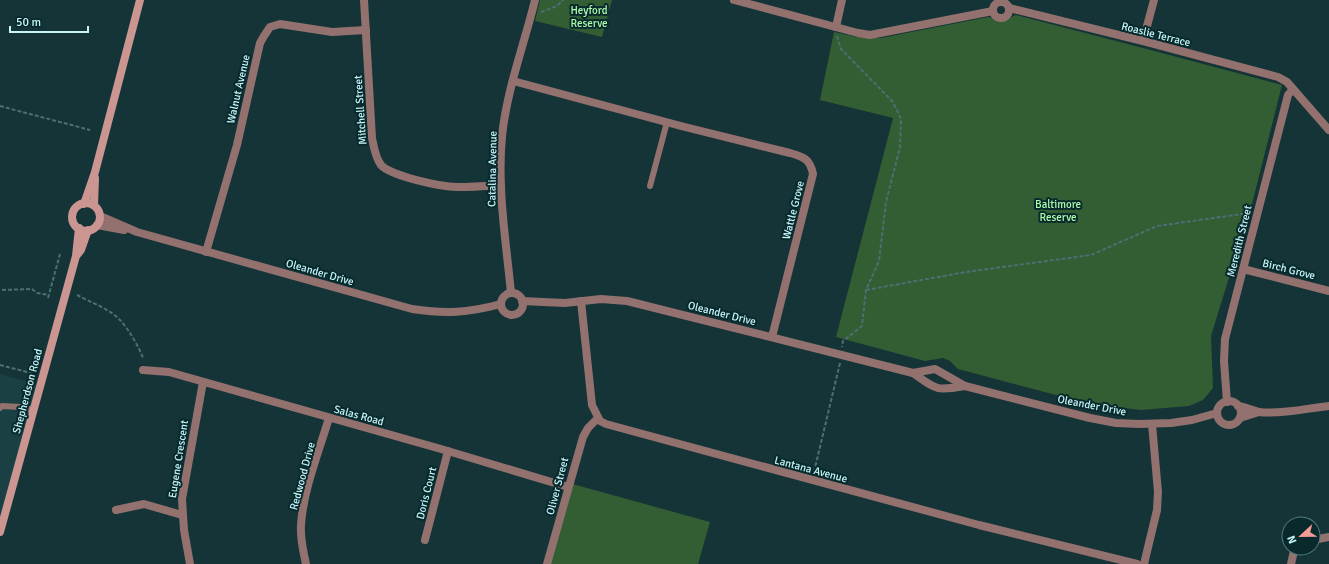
<svg xmlns="http://www.w3.org/2000/svg" width="1329" height="564" font-family="Signika,sans-serif">
  <rect width="100%" height="100%" fill="#143437"/>
  <!-- built -->
  <polygon fill="#1a4043" points="0,374 40,385 0,532"/>
  <!-- green -->
  <g fill="#335d32">
    <polygon points="540,0 612,0 602,37 535,21"/>
    <path d="M1016,15L1143,48L1282,85L1253,200L1211,336L1213,388L1203,400L1189,406L1141,410L1107,406L1056,395L958,369L950,361L943,358L925,361L836,337L893,118L820,100L834,32L857,37L881,38L988,17C993,17 996,20 1000,21C1005,21 1011,17 1016,15Z"/>
    <polygon points="569,483 710,522 698,564 547,564"/>
  </g>
  <g fill="none" stroke-linecap="round" stroke-linejoin="round">
    <!-- path -->
    <g stroke="#4b7073" stroke-width="2" stroke-dasharray="4 2" stroke-linecap="butt">
      <polyline points="541,12 557,6 563,0"/>
      <polyline points="837,36 841,49 893,102 901,119 900,147 886,202 879,261 866,290 862,326 843,341 842,347"/>
      <polyline points="0,106 90,130"/>
      <polyline points="2,290 32,289 37,293 49,295"/>
      <polyline points="866,290 966,272 1091,255 1157,226 1249,213"/>
      <path d="M77,295C90,302 110,309 120,320C129,330 138,345 143,358"/>
      <polyline points="48,298 60,254"/>
      <polyline points="0,365 35,374"/>
      <polyline points="814,472 840,363"/>
    </g>
    <!-- lane -->
    <g stroke="#93716e" stroke-width="6">
      <polyline points="650,186 667,122"/>
      <polyline points="0,408 2,406 20,407 33,410"/>
    </g>
    <!-- street -->
    <g stroke="#93716e" stroke-width="8">
      <path d="M364,0L372,138C374,147 375,157 381,165C391,176 441,187 457,187C472,187 486,186 501,185"/>
      <polyline points="734,0 858,33 870,35 993,11"/>
      <circle cx="1001" cy="10" r="8"/>
      <polyline points="1009,8 1143,41 1278,77 1287,82 1329,130"/>
      <polyline points="836,27 842,0"/>
      <polyline points="1143,41 1154,0"/>
      <path d="M513,81L681,126L790,153C804,157 810,159 813,174L772,337"/>
      <path d="M100,216L137,232L412,309C446,314 467,313 501,304"/>
      <polyline points="97,225 124,230"/>
      <polyline points="206,252 237,145 260,43 264,36 270,27 280,24 332,32 366,30"/>
      <polyline points="1243,269 1329,291"/>
      <path d="M511,293C506,241 497,188 502,136C507,89 524,45 535,0"/>
      <circle cx="512" cy="304" r="11"/>
      <path d="M522,301L565,303L601,299L627,301L913,373C937,390 936,391 965,386"/>
      <polyline points="581,301 592,405 600,421 606,424 979,525 1137,564"/>
      <polyline points="143,370 169,372 441,449 568,487"/>
      <polyline points="913,373 935,369 965,386 1090,418 1116,423 1139,424 1171,423 1192,420 1217,413"/>
      <circle cx="1229" cy="413" r="12"/>
      <polyline points="1227,402 1224,361 1225,339 1288,95 1293,89"/>
      <path d="M1238,406C1245,407 1252,410 1259,412C1278,415 1309,408 1329,406"/>
      <polyline points="1240,418 1259,412"/>
      <polyline points="116,510 144,504 182,515"/>
      <polyline points="425,540 448,451"/>
      <polyline points="1313,540 1329,537"/>
      <polyline points="190,564 184,530 182,499 203,382"/>
      <path d="M306,564C303,551 300,538 301,525C303,491 319,451 329,418"/>
      <polyline points="547,564 583,437 588,428 598,418"/>
      <polyline points="1144,564 1157,510 1158,492 1152,424"/>
      <polyline points="1291,564 1294,551 1297,548"/>
    </g>
    <!-- secondary -->
    <g stroke="#cb9692" stroke-width="8">
      <circle cx="86" cy="217" r="14"/>
      <polyline points="84,204 95,172 140,0"/>
      <polyline points="94,205 95,178"/>
      <polyline points="77,255 81,250 88,230"/>
      <polyline points="0,532 76,256 79,228"/>
    </g>
  </g>
  <g text-anchor="middle" stroke-width="4" stroke-linejoin="round" paint-order="stroke">
    <!-- park labels -->
    <g font-size="11" fill="#affbac" stroke="#082a2d">
      <text x="589" y="14">Heyford<tspan x="589" dy="13">Reserve</tspan></text>
      <text x="1058" y="208">Baltimore<tspan x="1058" dy="13">Reserve</tspan></text>
    </g>
    <!-- street labels -->
    <g font-size="11" fill="#c6f5fa" stroke="#082a2d">
      <text transform="translate(1156 34) rotate(14)" y="4">Roaslie Terrace</text>
      <text transform="translate(238 89) rotate(-77)" y="4">Walnut Avenue</text>
      <text transform="translate(360 110) rotate(-94)" y="4">Mitchell Street</text>
      <text transform="translate(492 169) rotate(-89)" y="4">Catalina Avenue</text>
      <text transform="translate(793 210) rotate(-76)" y="4">Wattle Grove</text>
      <text transform="translate(1239 241) rotate(-76)" y="4">Meredith Street</text>
      <text transform="translate(1289 269) rotate(14)" y="4">Birch Grove</text>
      <text transform="translate(320 272) rotate(16)" y="4">Oleander Drive</text>
      <text transform="translate(722 313) rotate(14)" y="4">Oleander Drive</text>
      <text transform="translate(27 391) rotate(-75)" y="4">Shepherdson Road</text>
      <text transform="translate(1092 405) rotate(11)" y="4">Oleander Drive</text>
      <text transform="translate(359 415) rotate(15)" y="4">Salas Road</text>
      <text transform="translate(178 459) rotate(-81)" y="4">Eugene Crescent</text>
      <text transform="translate(811 469) rotate(15)" y="4">Lantana Avenue</text>
      <text transform="translate(302 476) rotate(-75)" y="4">Redwood Drive</text>
      <text transform="translate(557 486) rotate(-75)" y="4">Oliver Street</text>
      <text transform="translate(426 493) rotate(-76)" y="4">Doris Court</text>
    </g>
  </g>
  <!-- north arrow -->
  <g transform="translate(1301 536) rotate(248)"><circle r="19" fill="#082a2d" stroke="#547b7f"/>
  <path d="M0-3L7 15L0 10L-7 15Z" fill="#f59c96"/>
  <text y="-6" font-size="11" font-weight="bold" text-anchor="middle" fill="#c6f5fa">N</text>
  </g>
  <!-- scale -->
  <path d="M10 26v6h78v-6" fill="none" stroke="#c6f5fa" stroke-width="2"/>
  <text x="16" y="26" font-size="12" fill="#c6f5fa" stroke="#082a2d" stroke-width="3" paint-order="stroke">50 m</text>
</svg>
